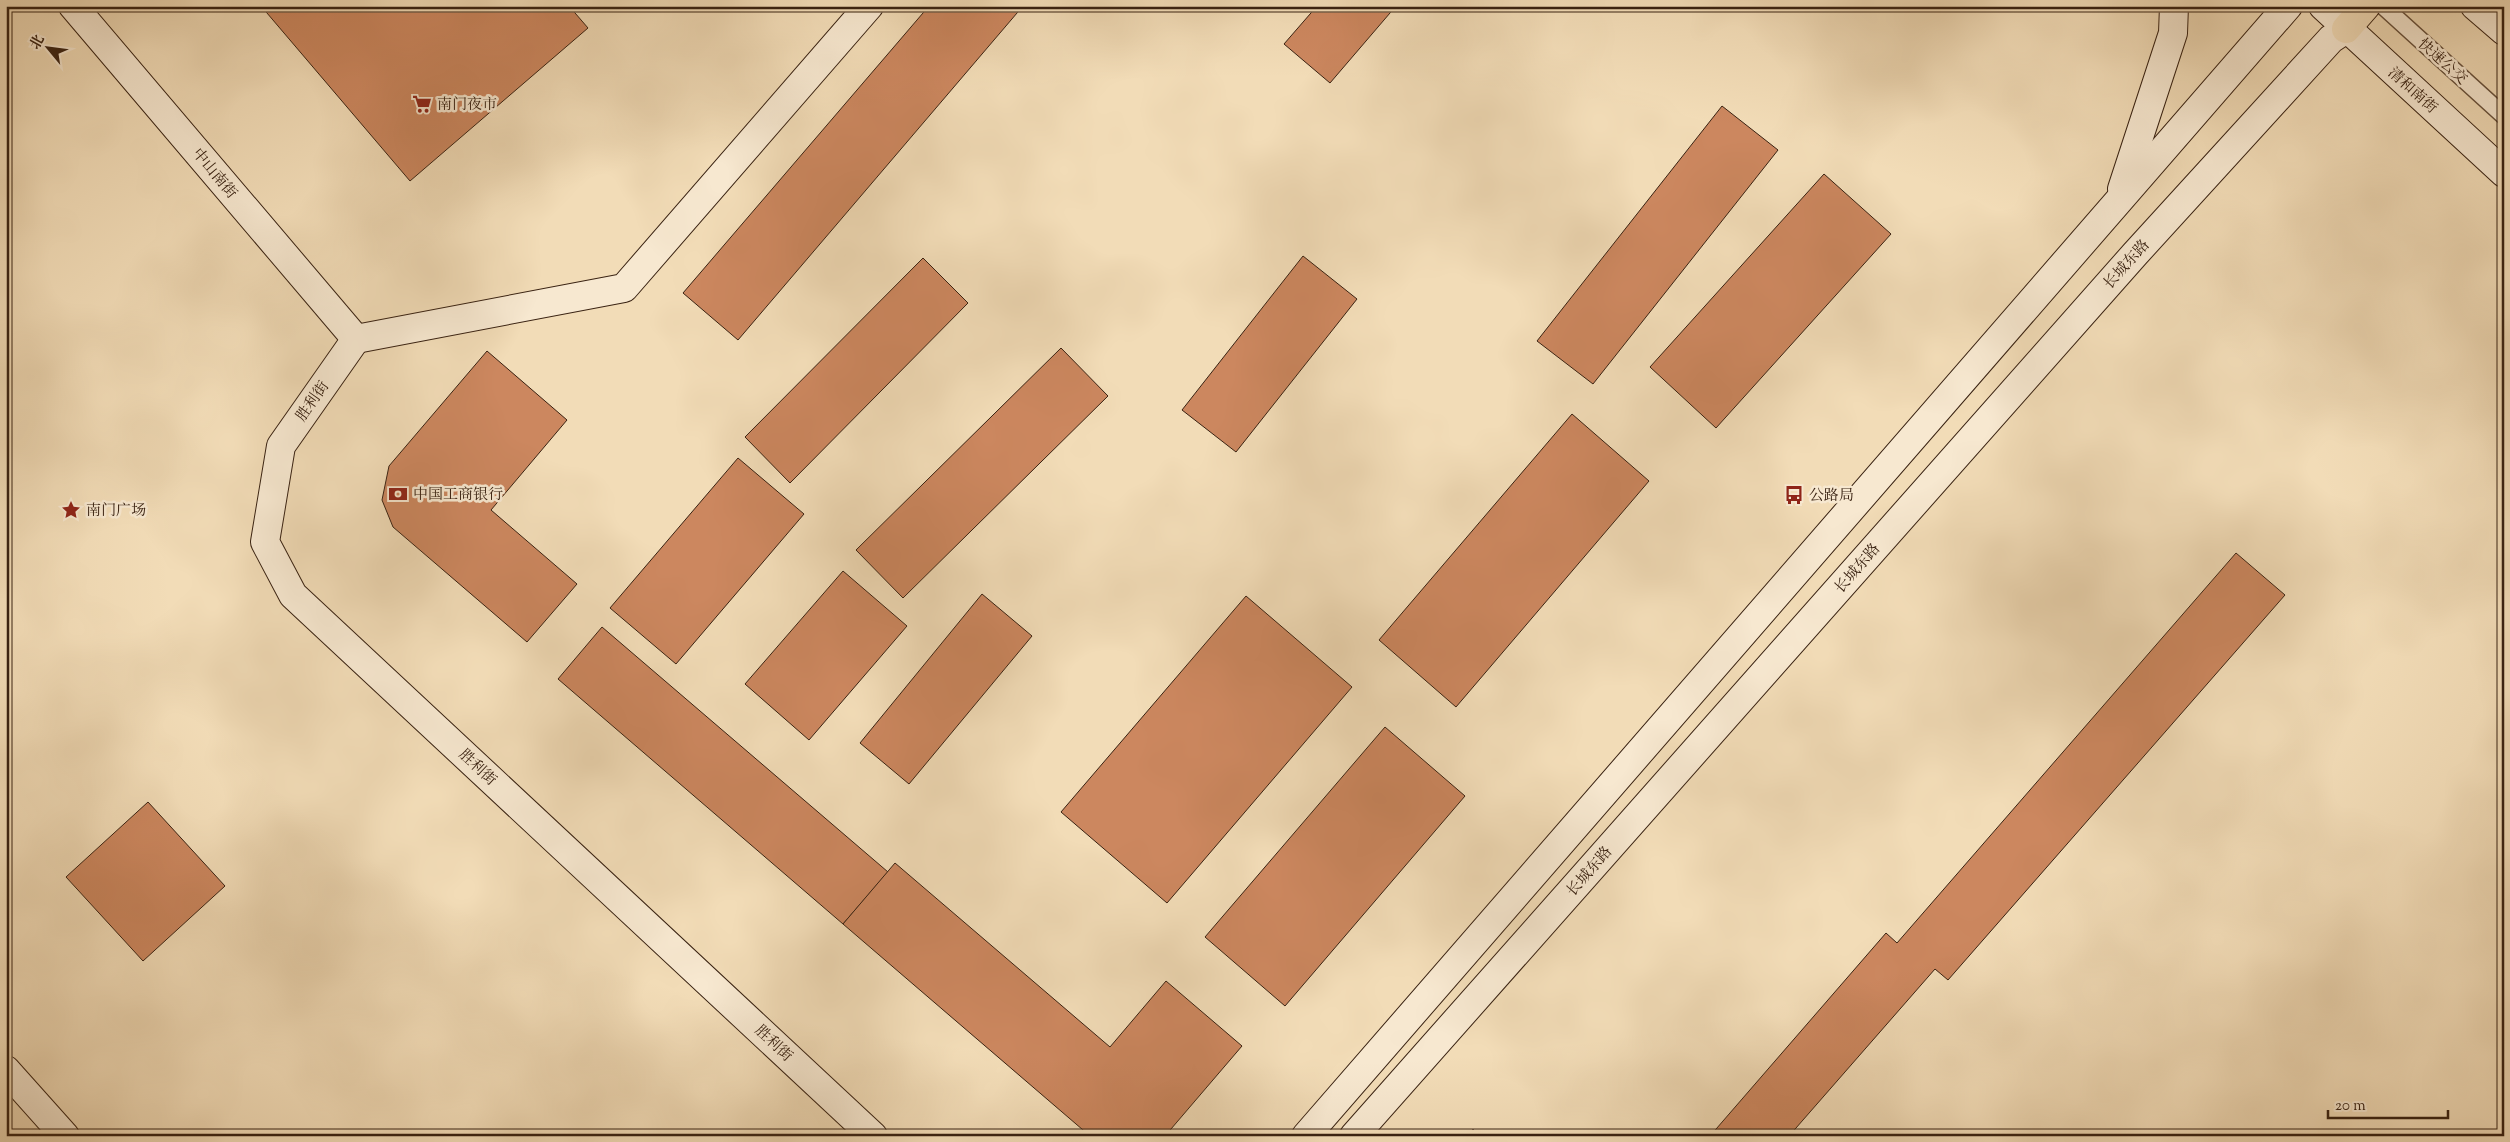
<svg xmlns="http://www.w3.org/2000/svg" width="2510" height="1142" font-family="'Sorts Mill Goudy','Noto Serif SC',serif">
  <rect width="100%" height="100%" fill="#f2dcb7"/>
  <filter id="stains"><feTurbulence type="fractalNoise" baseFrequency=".004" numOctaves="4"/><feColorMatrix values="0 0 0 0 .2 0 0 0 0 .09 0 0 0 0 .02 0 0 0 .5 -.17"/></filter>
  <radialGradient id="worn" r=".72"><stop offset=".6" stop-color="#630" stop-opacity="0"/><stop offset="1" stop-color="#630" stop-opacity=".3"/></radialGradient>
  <!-- building -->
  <g fill="#cc875f" stroke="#392212">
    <polygon points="261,6 569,6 588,28 410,181"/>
    <polygon points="929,6 1023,6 738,340 683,293"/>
    <polygon points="1317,6 1396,6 1330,83 1284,44"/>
    <polygon points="1722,106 1778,150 1593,384 1537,341"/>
    <polygon points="1824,174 1891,234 1716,428 1650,367"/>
    <polygon points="1303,256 1357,299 1236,452 1182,410"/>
    <polygon points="923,258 968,303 790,483 745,437"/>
    <polygon points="1061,348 1108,396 903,598 856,550"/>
    <polygon points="487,351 567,420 491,510 577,584 527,642 393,527 382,500 389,466"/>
    <polygon points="1572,414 1649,481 1456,707 1379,640"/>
    <polygon points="738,458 804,514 676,664 610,608"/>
    <polygon points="2236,553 2285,595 1948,980 1935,969 1789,1136 1710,1136 1886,933 1897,943"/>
    <polygon points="843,571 907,626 809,740 745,684"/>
    <polygon points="982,594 1032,636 909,784 860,743"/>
    <polygon points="1246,596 1352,687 1167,903 1061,812"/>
    <polygon points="602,627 888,872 843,924 558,679"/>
    <polygon points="1385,727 1465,796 1285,1006 1205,937"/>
    <polygon points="148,802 225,886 143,961 66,877"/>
    <polygon points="895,863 1110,1047 1166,981 1242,1046 1165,1136 1090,1136 843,924"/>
    <polygon points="1473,1129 1480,1136 1467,1136"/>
  </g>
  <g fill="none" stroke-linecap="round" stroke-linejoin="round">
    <!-- lane casing -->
    <g stroke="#67503b" stroke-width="19">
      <polyline id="lane" points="2383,6 2504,116"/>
    </g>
    <!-- secondary casing -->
    <g stroke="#392212" stroke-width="30">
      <g id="secondary">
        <polyline points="73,6 356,339"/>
        <polyline points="2323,6 2504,173"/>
        <polyline points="2475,6 2504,31"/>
        <polyline points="2122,189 2173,33 2174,6"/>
        <polyline points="356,339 281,446 265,542 293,595 873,1136"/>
        <polyline points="356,339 624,288 869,6"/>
        <polyline points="6,1070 65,1136"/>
        <polyline points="1306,1136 2288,6"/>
        <polyline points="1354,1136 2135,254 2331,39 2346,29"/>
      </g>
    </g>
    <!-- highway casing -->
    <g stroke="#392212" stroke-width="30">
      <polyline id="highway" points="2346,29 2366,6"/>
    </g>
    <!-- lane -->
    <use href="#lane" stroke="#f7e8d0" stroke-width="16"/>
    <!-- secondary -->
    <use href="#secondary" stroke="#f7e8d0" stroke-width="28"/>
    <!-- highway -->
    <use href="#highway" stroke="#f2dcb7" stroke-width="28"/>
  </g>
  <!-- icons -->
  <defs>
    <g id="supermarket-bare" transform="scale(1.5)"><path d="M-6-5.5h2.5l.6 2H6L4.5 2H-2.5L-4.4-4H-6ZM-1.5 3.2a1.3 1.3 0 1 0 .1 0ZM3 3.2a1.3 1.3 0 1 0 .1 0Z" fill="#8f2418" stroke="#f7e8d0" stroke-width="2.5" paint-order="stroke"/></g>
    <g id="bank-bare" transform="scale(1.5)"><path d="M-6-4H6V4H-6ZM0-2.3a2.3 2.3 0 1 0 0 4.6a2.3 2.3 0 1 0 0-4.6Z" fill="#8f2418" stroke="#f7e8d0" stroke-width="2.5" paint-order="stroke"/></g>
    <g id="bus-bare" transform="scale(1.5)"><path d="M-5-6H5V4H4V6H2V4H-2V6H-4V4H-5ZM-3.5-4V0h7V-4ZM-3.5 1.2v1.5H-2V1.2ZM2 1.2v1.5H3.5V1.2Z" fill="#8f2418" stroke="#f7e8d0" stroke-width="2.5" paint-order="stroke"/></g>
    <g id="sight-bare" transform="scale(1.5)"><path d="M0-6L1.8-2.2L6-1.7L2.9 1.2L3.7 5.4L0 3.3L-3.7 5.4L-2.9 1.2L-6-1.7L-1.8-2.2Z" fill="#8f2418" stroke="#f7e8d0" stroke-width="2.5" paint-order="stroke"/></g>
  </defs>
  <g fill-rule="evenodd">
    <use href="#supermarket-bare" x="422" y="104"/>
    <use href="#bank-bare" x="398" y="494"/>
    <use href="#bus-bare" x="1794" y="495"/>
    <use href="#sight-bare" x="71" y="510"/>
  </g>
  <g text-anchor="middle" stroke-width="5" stroke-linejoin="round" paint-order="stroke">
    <!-- street labels -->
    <g font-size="15" fill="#392212" stroke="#f7e8d0">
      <text transform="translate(2443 61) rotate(42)" y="5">快速公交</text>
      <text transform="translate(2413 90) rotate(42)" y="5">清和南街</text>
      <text transform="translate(215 173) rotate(50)" y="5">中山南街</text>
      <text transform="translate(2126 264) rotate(-48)" y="5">长城东路</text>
      <text transform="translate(312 401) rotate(-55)" y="5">胜利街</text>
      <text transform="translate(1857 568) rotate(-49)" y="5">长城东路</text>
      <text transform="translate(478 767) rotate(43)" y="5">胜利街</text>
      <text transform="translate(1589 871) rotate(-49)" y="5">长城东路</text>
      <text transform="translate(774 1043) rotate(43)" y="5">胜利街</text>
    </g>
    <!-- poi labels -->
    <g font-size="15" fill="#392212" stroke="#f7e8d0" text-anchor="start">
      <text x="437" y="109">南门夜市</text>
      <text x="413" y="499">中国工商银行</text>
      <text x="1809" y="500">公路局</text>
      <text x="86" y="515">南门广场</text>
    </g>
  </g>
  <!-- margin -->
  <rect width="2510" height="1142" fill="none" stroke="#f2dcb7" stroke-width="25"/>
  <rect x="8" y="8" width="2495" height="1127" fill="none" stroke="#392212" stroke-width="2.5"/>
  <rect x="12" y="12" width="2485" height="1117" fill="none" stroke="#392212"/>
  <!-- north arrow -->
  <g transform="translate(48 48) rotate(299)" stroke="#f7e8d0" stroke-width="4" paint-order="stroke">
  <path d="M0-4L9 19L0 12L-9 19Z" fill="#392212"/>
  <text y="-8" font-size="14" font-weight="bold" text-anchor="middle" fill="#392212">北</text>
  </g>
  <!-- scale -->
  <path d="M2328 1110v8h120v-8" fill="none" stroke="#392212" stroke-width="2.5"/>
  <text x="2335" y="1110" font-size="15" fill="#392212" stroke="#f7e8d0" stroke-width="4" paint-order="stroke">20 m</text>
  <rect width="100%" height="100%" filter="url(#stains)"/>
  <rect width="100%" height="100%" fill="url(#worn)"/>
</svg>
